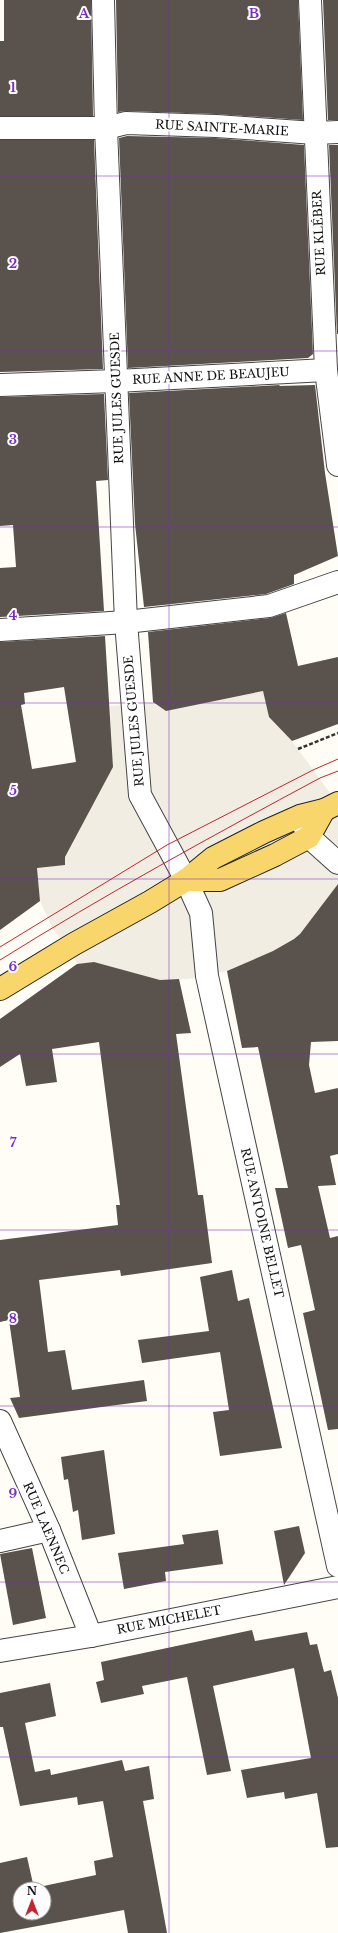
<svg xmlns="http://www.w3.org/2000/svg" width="338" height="1933" font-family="'Libre Baskerville',serif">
  <rect width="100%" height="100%" fill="#fffdf5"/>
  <!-- plaza -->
  <polygon fill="#f1ede2" points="263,691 269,717 292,741 338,804 338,884 300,934 294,939 273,951 227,971 189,979 160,980 93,962 78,964 52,927 40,901 37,866 61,865 113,766 110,706 153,703 166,711"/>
  <!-- building -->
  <g fill="#5a524d" fill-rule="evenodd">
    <polygon points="4,0 91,0 93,116 0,116 0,41 4,41"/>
    <polygon points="116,0 298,0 303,120 216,114 126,111 118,112"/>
    <polygon points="323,0 338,0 338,120 328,120"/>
    <polygon points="127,136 215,138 304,145 313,354 308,358 128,368 119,138"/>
    <polygon points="0,140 94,140 103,369 0,372"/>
    <polygon points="329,145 338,145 338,334 337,334"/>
    <polygon points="280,385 279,386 315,385 325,473 338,556 294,575 294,584 266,594 144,607 135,524 129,393"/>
    <polygon points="104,394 108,480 96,481 104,611 0,617 0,568 16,567 13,525 0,526 0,397"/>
    <polygon points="286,613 298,666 338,657 338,724 292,741 269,717 263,691 166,711 153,702 148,632 270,618"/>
    <path d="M105,636L113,767L65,857V865L37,868L40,901L0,930V642ZM64,687L76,762L32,769L21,705L25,704L24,693Z"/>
    <polygon points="338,884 338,1041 311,1042 309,1065 315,1093 338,1088 338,1154 330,1156 336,1185 318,1186 330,1238 338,1236 338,1429 328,1430 303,1313 315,1310 301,1245 288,1248 275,1188 288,1188 258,1047 242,1048 227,971 273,951 294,939 300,934"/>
    <polygon points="94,962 160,980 179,979 191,1033 176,1034 198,1195 203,1195 212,1263 121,1276 120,1270 39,1280 48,1352 65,1350 72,1390 144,1380 147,1401 19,1418 10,1398 20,1397 9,1320 0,1322 0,1240 118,1225 116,1205 120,1205 99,1042 52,1049 57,1082 26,1086 20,1054 0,1067 0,1019 77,964"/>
    <polygon points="232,1270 238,1301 249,1298 282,1448 220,1456 213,1412 229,1410 220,1352 142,1363 138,1340 209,1331 200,1277"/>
    <polygon points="104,1450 115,1534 82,1540 78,1510 73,1512 68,1479 64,1480 61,1457"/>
    <polygon points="299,1526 305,1553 284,1585 274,1531"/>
    <polygon points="218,1530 223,1564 165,1572 166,1581 124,1589 118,1553 184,1544 182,1535"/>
    <polygon points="32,1548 46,1618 13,1625 0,1554"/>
    <polygon points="252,1630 255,1641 307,1632 310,1645 317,1644 324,1672 331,1670 338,1698 338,1847 326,1848 317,1793 285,1799 284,1792 247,1798 241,1770 311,1758 294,1668 213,1686 231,1771 207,1775 187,1677 142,1686 144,1694 101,1703 96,1682 104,1680 101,1662"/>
    <path d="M50,1683L56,1716L25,1723L35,1772L50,1769L51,1775L122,1760L125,1771L149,1766L154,1799L143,1801L167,1933H128L124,1910L0,1933V1863L27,1857L34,1888L96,1875L94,1861L113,1857L103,1801L78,1805L77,1797L20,1806L3,1727H0V1693ZM20,1889H44V1913H20Z"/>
  </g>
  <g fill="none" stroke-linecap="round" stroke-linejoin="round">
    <!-- minor casing -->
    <g stroke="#444" stroke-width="24">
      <g id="minor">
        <polyline points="103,0 106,128 126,622 140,795 186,880 201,913 207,976 338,1566"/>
        <polyline points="310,0 326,370 338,465"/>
        <polyline points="0,128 106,128 126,123 216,126 315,133 338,132"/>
        <polyline points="0,385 116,381 326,370"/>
        <polyline points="0,630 126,622 269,606 338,582"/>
        <polyline points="301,819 309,837 338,863"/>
        <polyline points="0,1421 49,1530 91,1636"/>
        <polyline points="0,1541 49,1530"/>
        <polyline points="0,1651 91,1636 338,1587"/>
      </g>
    </g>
    <!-- major casing -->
    <g stroke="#222" stroke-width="24">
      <g id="major">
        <polyline points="186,880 220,880 275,855 309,837 324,810"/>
        <polyline points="0,989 74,944 150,902 186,880 213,858 264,832 300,816 324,810 338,803"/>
      </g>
    </g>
    <!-- path -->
    <polyline stroke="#333" stroke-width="2.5" stroke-dasharray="4 2" stroke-linecap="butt" points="298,749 338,733"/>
    <!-- minor -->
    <use href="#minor" stroke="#fff" stroke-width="22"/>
    <!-- major -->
    <use href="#major" stroke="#f9d66b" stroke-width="22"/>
    <!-- tram -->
    <g stroke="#c4262e" stroke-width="1">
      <polyline points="0,947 167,845 313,770 338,759"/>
      <path d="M0,960C104,895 212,836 320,778L338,771"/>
    </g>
  </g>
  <!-- grid -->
  <path fill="none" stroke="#7b2cbf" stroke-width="1" stroke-opacity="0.55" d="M169,0V1933M0,176H338M0,351H338M0,527H338M0,703H338M0,879H338M0,1054H338M0,1230H338M0,1406H338M0,1582H338M0,1757H338"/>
  <g text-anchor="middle" stroke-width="4" stroke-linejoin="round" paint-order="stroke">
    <!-- street labels -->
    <g font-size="12" fill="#111" stroke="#fff">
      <text transform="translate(222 128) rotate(3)" y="4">RUE SAINTE-MARIE</text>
      <text transform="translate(319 233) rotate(-93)" y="4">RUE KLÉBER</text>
      <text transform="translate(211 376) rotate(-3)" y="4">RUE ANNE DE BEAUJEU</text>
      <text transform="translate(117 398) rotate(-92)" y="4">RUE JULES GUESDE</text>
      <text transform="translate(134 721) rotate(-95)" y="4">RUE JULES GUESDE</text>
      <text transform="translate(262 1223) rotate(77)" y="4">RUE ANTOINE BELLET</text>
      <text transform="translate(46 1528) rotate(67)" y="4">RUE LAENNEC</text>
      <text transform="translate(169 1620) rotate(-11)" y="4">RUE MICHELET</text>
    </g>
  </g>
  <g font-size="13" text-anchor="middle" font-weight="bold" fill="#7b2cbf" stroke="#fff" stroke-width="4" stroke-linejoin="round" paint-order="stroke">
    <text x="84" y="18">A</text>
    <text x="254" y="18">B</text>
    <text x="13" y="92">1</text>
    <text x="13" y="268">2</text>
    <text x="13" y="444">3</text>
    <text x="13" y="620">4</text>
    <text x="13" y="795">5</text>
    <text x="13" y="971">6</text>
    <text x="13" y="1147">7</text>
    <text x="13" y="1323">8</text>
    <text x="13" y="1498">9</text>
  </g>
  <!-- north arrow -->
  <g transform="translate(32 1901)"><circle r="19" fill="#ffffff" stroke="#a0a0a0"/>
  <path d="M0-3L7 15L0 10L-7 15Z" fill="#c4262e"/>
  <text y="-6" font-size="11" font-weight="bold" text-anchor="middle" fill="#111111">N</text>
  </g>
</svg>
